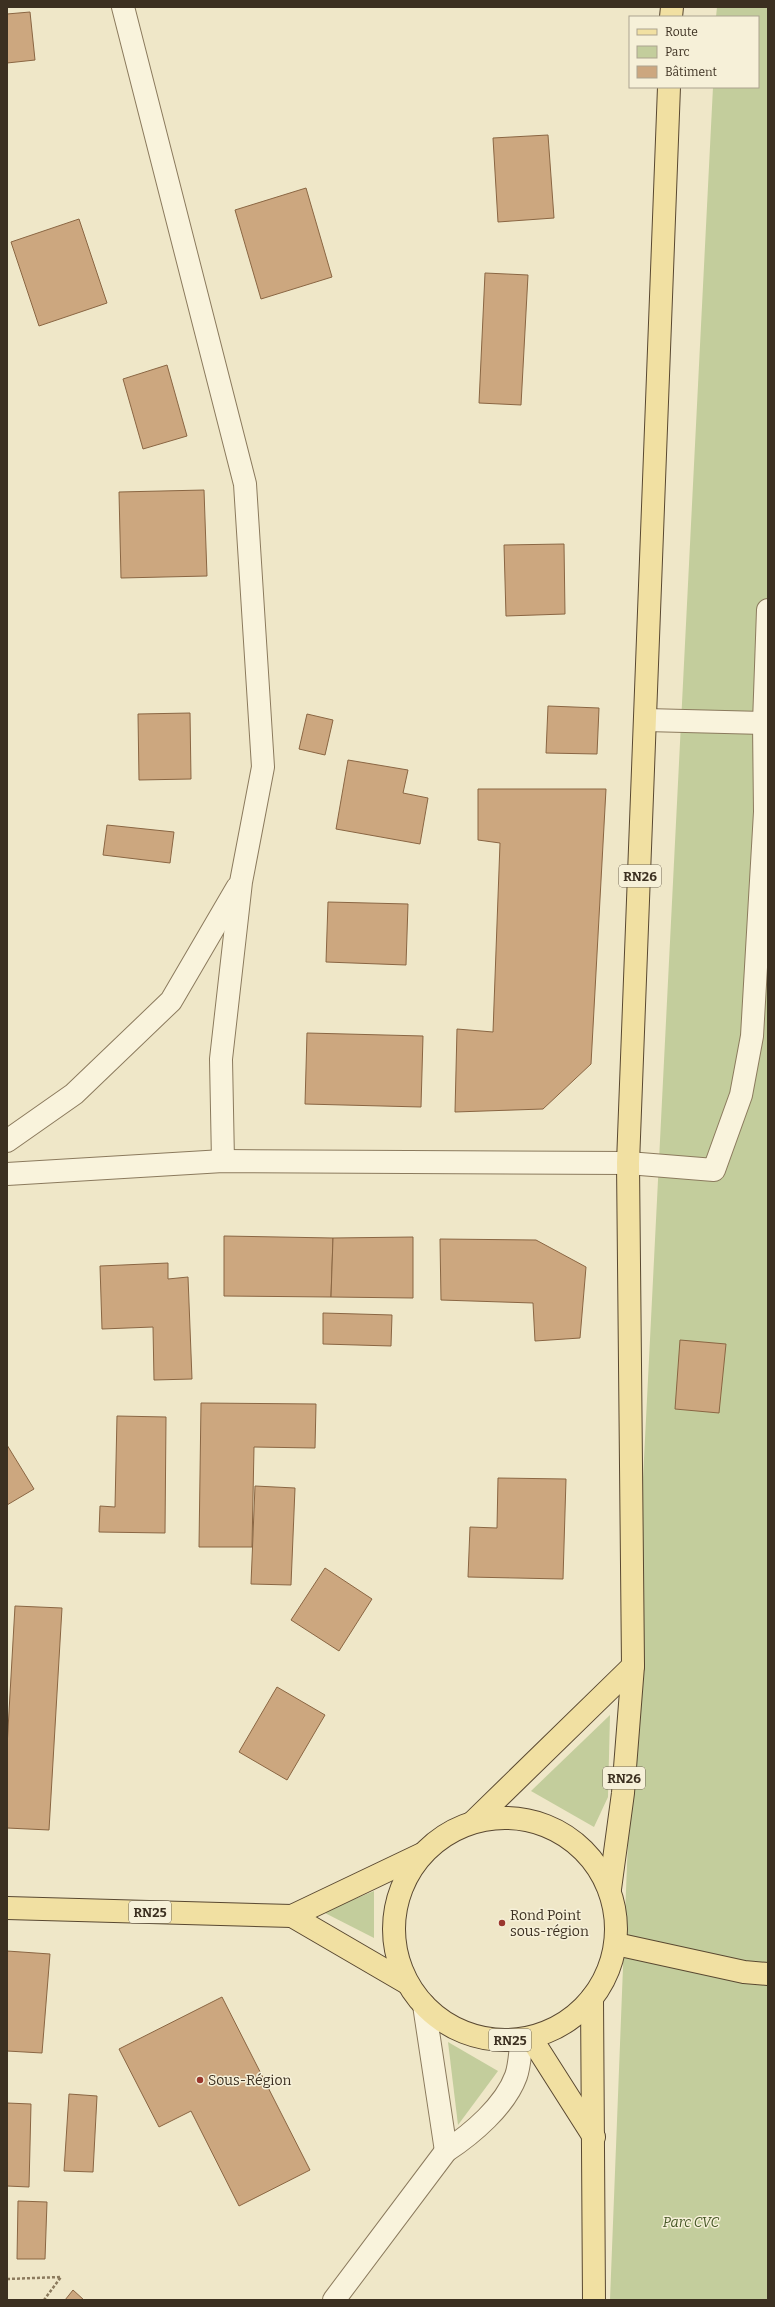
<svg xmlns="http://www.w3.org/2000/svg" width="775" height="2307" font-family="Bitter,serif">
  <rect width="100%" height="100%" fill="#efe7c8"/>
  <!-- green -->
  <g fill="#c3cd9c">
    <polygon points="717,7 768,7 768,2300 610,2300 639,1558 713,87 758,87 758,17 716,17"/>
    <polygon points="610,1715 608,1797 594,1827 531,1791"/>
    <polygon points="374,1891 374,1938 323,1912"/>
    <polygon points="448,2042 498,2071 458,2125"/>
  </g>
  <!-- building -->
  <g fill="#cca77f" stroke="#8a6643">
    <polygon points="30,12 35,60 7,63 7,14"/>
    <polygon points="548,135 554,218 498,222 493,138"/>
    <polygon points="306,188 332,277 261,299 235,210"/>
    <polygon points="79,219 107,303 39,326 11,242"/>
    <polygon points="485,273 528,275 521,405 479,403"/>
    <polygon points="167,365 187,436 143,449 123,379"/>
    <polygon points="204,490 207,576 121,578 119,492"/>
    <polygon points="564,544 565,614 506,616 504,545"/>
    <polygon points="548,706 599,708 597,754 546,753"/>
    <polygon points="190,713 191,779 139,780 138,714"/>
    <polygon points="307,714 333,720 325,755 299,749"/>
    <polygon points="348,760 408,770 403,793 428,798 420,844 336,829"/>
    <polygon points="478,789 606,789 591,1064 543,1109 455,1112 457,1029 493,1032 500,843 478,840"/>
    <polygon points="107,825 174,832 170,863 103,855"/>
    <polygon points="328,902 408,904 406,965 326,962"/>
    <polygon points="307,1033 423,1036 421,1107 305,1104"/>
    <polygon points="224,1236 333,1238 331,1297 224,1296"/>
    <polygon points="413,1237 413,1298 331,1297 333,1238"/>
    <polygon points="440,1239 536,1240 586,1267 580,1338 535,1341 533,1303 441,1300"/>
    <polygon points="168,1263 168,1279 188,1277 192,1379 154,1380 153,1327 102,1329 100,1266"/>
    <polygon points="323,1313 392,1315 391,1346 323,1344"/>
    <polygon points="680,1340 726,1344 719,1413 675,1409"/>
    <polygon points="201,1403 316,1404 315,1448 254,1447 252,1547 199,1547"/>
    <polygon points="117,1416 166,1417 165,1533 99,1532 100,1506 115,1507"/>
    <polygon points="7,1445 34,1489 7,1505"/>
    <polygon points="498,1478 566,1479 563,1579 468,1577 470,1527 497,1528"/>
    <polygon points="255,1486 295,1488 291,1585 251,1584"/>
    <polygon points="325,1568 372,1599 339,1651 291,1620"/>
    <polygon points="15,1606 62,1608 49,1830 7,1828 7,1747"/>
    <polygon points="277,1687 325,1715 287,1780 239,1752"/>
    <polygon points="7,1951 50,1954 42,2053 7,2051"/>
    <polygon points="222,1997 310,2170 239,2206 191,2111 159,2127 119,2049"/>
    <polygon points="69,2094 97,2096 93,2172 64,2171"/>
    <polygon points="7,2103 31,2104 29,2187 7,2186"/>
    <polygon points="18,2201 47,2202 45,2259 17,2259"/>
    <polygon points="73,2290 84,2300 65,2300"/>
  </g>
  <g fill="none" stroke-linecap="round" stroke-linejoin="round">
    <!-- minor casing -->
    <g stroke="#8b7a5d" stroke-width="24">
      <g id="minor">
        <polyline points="123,7 245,484 263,767 241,882 221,1059 223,1161"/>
        <polyline points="646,720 764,723"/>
        <polyline points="7,1141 74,1094 171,1001 237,888"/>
        <polyline points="7,1174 223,1161 628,1163 714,1170 741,1095 752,1036 765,812 764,723 768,610"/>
        <polyline points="424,2005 446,2151"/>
        <path d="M334,2300L446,2151C472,2134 505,2106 516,2076C520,2065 520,2050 522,2039"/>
      </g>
    </g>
    <!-- major casing -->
    <g stroke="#594831" stroke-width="24">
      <g id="major">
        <polyline points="671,17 672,7"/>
        <circle cx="505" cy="1929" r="111"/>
        <polyline points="473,1822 633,1666"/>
        <polyline points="610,1889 623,1793 633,1666 628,1163 669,87"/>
        <polyline points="7,1908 292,1916 422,1854"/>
        <polyline points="292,1916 407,1983"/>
        <polyline points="616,1944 744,1972 768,1974"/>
        <polyline points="592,1998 594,2300"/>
        <polyline points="531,2038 594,2137"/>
      </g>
    </g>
    <!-- path -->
    <polyline stroke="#8b7a5d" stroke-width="2.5" stroke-dasharray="3 2" stroke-linecap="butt" points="7,2279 61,2277 44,2300"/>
    <!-- minor -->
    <use href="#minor" stroke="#f9f3dc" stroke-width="22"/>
    <!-- major -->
    <use href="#major" stroke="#f1e0a2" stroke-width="22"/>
  </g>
  <!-- markers -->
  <g fill="#9a372d" stroke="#f6f0d8" stroke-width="1.5">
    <circle cx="502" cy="1923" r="4"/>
    <circle cx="200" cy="2080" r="4"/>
  </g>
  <g text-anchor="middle" stroke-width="3" stroke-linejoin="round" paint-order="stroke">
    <!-- shield labels -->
    <g fill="#f6f0d8" stroke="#746a58" stroke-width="1">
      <rect x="619" y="865" width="42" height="22" rx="3"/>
      <rect x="603" y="1767" width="42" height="22" rx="3"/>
      <rect x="129" y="1901" width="42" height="22" rx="3"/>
      <rect x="489" y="2029" width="42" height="22" rx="3"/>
    </g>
    <g font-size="13" font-weight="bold" fill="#3c3021">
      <text x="640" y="881">RN26</text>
      <text x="624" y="1783">RN26</text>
      <text x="150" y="1917">RN25</text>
      <text x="510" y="2045">RN25</text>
    </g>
    <!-- poi labels -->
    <g font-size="14" fill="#3c3021" stroke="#f6f0d8" text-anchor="start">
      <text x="510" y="1920">Rond Point<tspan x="510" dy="16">sous-région</tspan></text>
      <text x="208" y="2085">Sous-Région</text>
    </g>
    <!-- park labels -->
    <g font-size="14" font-style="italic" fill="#475827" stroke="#f6f0d8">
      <text x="691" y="2227">Parc CVC</text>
    </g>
  </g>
  <!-- border -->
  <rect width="775" height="2307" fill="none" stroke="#3c3021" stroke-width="16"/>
  <!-- legend -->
  <rect x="629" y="16" width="130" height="72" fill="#f6f0d8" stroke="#aca38f"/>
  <rect x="637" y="29" width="20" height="6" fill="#f1e0a2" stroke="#aca38f"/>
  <text x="665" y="36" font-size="12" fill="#3c3021">Route</text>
  <rect x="637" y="46" width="20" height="12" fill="#c3cd9c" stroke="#aca38f"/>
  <text x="665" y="56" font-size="12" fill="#3c3021">Parc</text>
  <rect x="637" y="66" width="20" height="12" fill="#cca77f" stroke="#aca38f"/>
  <text x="665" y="76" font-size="12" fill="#3c3021">Bâtiment</text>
</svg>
